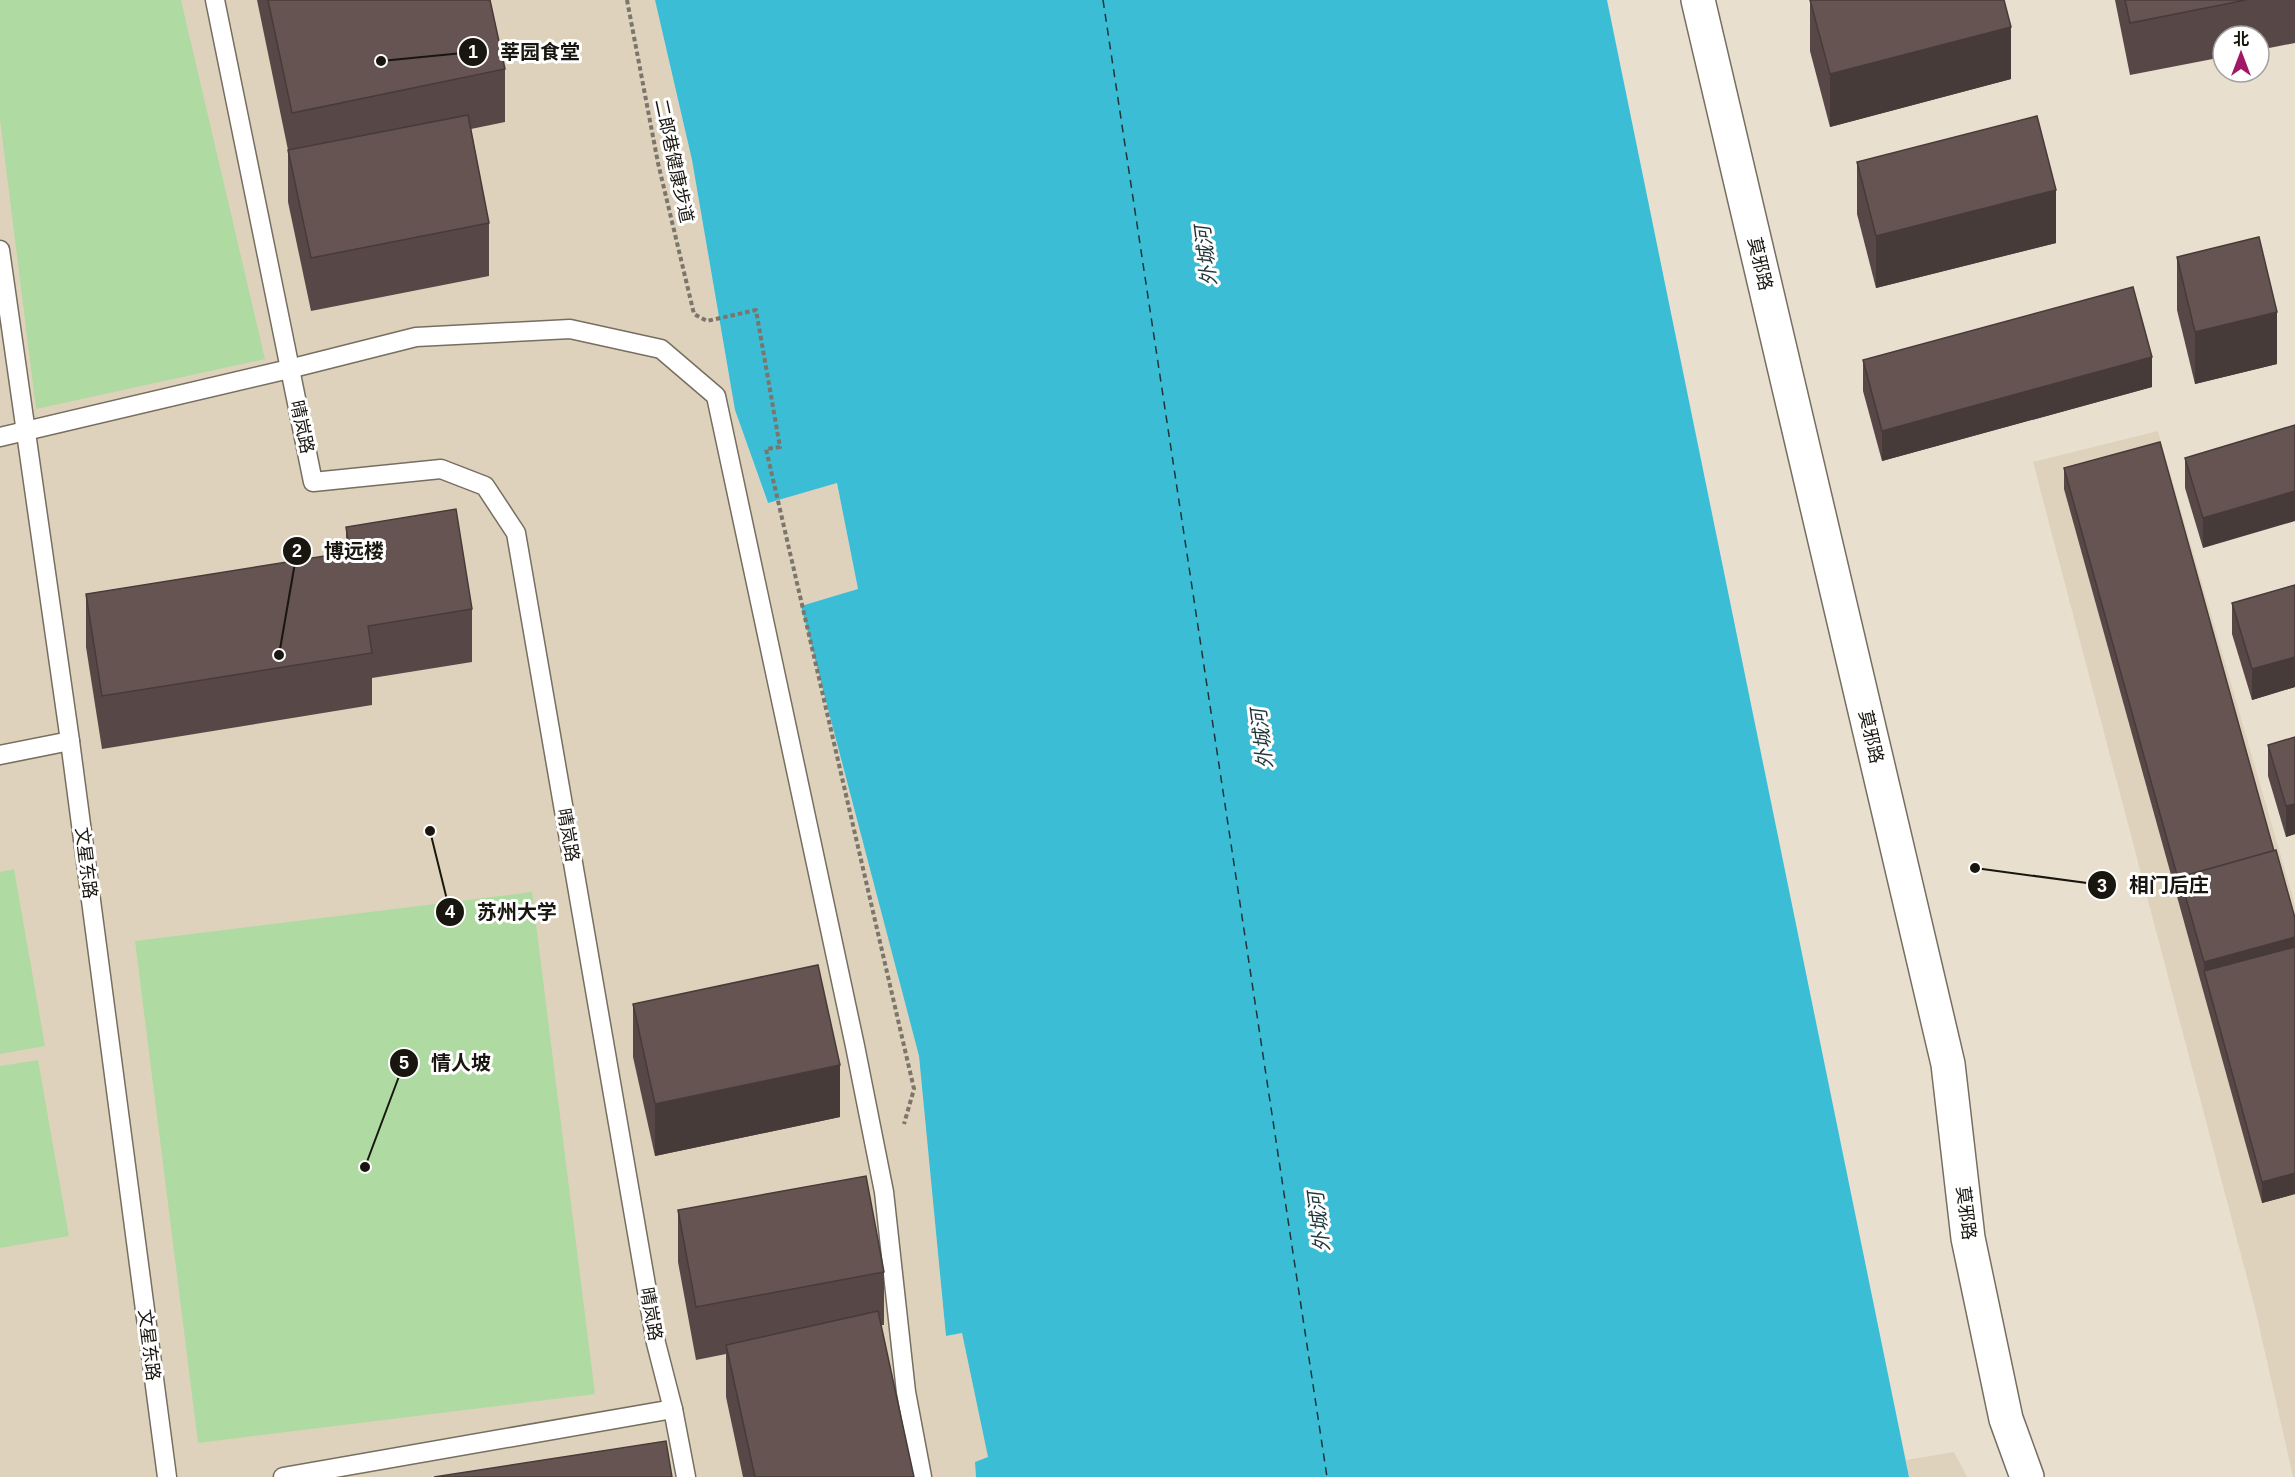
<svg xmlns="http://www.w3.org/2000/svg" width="2295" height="1477" font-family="Arial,'Noto Sans SC',sans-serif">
  <rect width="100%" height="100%" fill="#e8dfcf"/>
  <!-- built -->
  <g fill="#dfd2bc">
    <polygon points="0,0 655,0 692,160 735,410 767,502 837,483 858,590 801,606 919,1056 946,1336 962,1333 988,1457 975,1462 976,1477 0,1477"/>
    <polygon points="2158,431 2295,905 2295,1477 2293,1477 2255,1308 2033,462"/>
    <polygon points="1954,1452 1967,1477 1909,1477 1906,1460"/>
  </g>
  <!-- green -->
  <g fill="#afdba2">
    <polygon points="0,0 181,0 265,359 36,409 0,120"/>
    <polygon points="14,869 45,1046 0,1054 0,872"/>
    <polygon points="532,892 595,1394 198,1443 135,941"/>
    <polygon points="38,1060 69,1236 0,1248 0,1066"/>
  </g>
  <!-- water -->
  <polygon fill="#3bbdd5" points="655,0 1607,0 1909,1477 976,1477 975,1462 988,1457 962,1333 946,1336 919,1056 801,606 858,589 837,483 768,503 735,410 692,160"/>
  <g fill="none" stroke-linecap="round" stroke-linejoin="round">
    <!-- ferry -->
    <polyline stroke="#1f353a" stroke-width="1.5" stroke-dasharray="8 6" stroke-linecap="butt" points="1103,0 1327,1477"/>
    <!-- lane casing -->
    <g stroke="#766e60" stroke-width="21">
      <g id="lane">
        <polyline points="215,0 313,482 441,469 485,486 516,533 656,1343 673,1409 686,1477"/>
        <polyline points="0,250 70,741 167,1477"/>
        <polyline points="0,437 289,369 416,337 570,329 661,349 716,396 855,1046 884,1192 906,1392 922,1477"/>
        <polyline points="0,755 70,741"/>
        <polyline points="283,1477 673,1409"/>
      </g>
    </g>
    <!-- secondary casing -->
    <g stroke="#766e60" stroke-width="36">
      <polyline id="secondary" points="1698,0 1948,1064 1968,1238 2006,1419 2027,1477"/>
    </g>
    <!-- path -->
    <polyline stroke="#7b756b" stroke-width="4" stroke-dasharray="4.5 3" stroke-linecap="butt" points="627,0 658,163 694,314 707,321 756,310 780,447 766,449 914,1089 904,1124"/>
    <!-- lane -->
    <use href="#lane" stroke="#fff" stroke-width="18"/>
    <!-- secondary -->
    <use href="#secondary" stroke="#fff" stroke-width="33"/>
  </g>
  <!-- wall -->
  <g fill="#574847">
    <polygon points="257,0 490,0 505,69 505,122 471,129 489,223 489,276 311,311 288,202 288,150"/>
    <polygon points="1810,0 2011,79 1830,127 1810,51"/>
    <polygon points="2115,0 2295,0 2295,43 2259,50 2259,36 2223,36 2223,57 2130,75"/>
    <polygon points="1857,162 2056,243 1876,288 1857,214"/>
    <polygon points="2177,257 2277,364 2195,384 2177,310"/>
    <polygon points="1863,360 2152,387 1882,461 1863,391"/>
    <polygon points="2295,425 2203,548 2185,488 2185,458"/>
    <polygon points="2064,468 2274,851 2295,918 2295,1194 2262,1203 2064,489"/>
    <polygon points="346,527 472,609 472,662 372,678 372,705 102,749 86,647 86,594 346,553"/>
    <polygon points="2295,585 2295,687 2252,700 2232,634 2232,603"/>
    <polygon points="2295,737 2295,834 2286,837 2268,776 2268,745"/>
    <polygon points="633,1004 840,1117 655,1156 633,1057"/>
    <polygon points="678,1210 884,1272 884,1325 881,1325 914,1477 743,1477 726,1397 726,1354 696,1360 678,1262"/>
  </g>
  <!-- shaded-wall -->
  <g fill="#473b39">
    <polygon points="2011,27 2011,79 1830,127 1830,74"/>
    <polygon points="2056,190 2056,243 1876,288 1876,236"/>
    <polygon points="2277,312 2277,364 2195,384 2195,332"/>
    <polygon points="2152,357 2152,387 1882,461 1882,431"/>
    <polygon points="2295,491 2295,521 2203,548 2203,518"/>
    <polygon points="2295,657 2295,687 2252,700 2252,669"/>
    <polygon points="2295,804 2295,834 2286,837 2286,806"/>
    <polygon points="2295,937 2295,967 2204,971 2204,962"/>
    <polygon points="840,1065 840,1117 655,1156 655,1104"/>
    <polygon points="2295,1173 2295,1194 2262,1203 2262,1182"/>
  </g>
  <!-- building -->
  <g fill="#655452" stroke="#473b39" stroke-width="1.5">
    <polygon points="268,0 490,0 505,69 292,113"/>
    <polygon points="1810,0 2004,0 2011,27 1830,74"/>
    <polygon points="2125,0 2246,0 2130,23"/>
    <polygon points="468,115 489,223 311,258 288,150"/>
    <polygon points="2037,116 2056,190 1876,236 1857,162"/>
    <polygon points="2259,237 2277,312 2195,332 2177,257"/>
    <polygon points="2133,287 2152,357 1882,431 1863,360"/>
    <polygon points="2295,425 2295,491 2203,518 2185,458"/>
    <polygon points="2160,442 2274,851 2180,877 2180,886 2064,468"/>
    <polygon points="456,509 472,609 368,626 372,653 102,696 86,594 350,552 346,527"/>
    <polygon points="2295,585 2295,657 2252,669 2232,603"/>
    <polygon points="2295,737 2295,804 2286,806 2268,745"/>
    <polygon points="2276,850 2295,918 2295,937 2204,962 2180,877"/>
    <polygon points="2295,947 2295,1173 2262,1182 2204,971"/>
    <polygon points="818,965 840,1065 655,1104 633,1004"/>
    <polygon points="866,1176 884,1272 696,1307 678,1210"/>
    <polygon points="878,1311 914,1477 755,1477 726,1345"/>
    <polygon points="666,1441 672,1477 434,1477"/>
  </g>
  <g text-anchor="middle" stroke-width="6" stroke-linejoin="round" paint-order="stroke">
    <!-- street labels -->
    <g font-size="18" fill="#191610" stroke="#fff">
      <text transform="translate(674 161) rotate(78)" y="6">二郎巷健康步道</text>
      <text transform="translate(1760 264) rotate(77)" y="6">莫邪路</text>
      <text transform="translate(302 427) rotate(78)" y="6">晴岚路</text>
      <text transform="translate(1871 737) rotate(77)" y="6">莫邪路</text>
      <text transform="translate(568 835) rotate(80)" y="6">晴岚路</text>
      <text transform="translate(86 863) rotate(83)" y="6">文星东路</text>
      <text transform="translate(1966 1213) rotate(83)" y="6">莫邪路</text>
      <text transform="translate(651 1314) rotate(80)" y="6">晴岚路</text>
      <text transform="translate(149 1345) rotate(83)" y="6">文星东路</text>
    </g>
    <!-- water labels -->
    <g font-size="20" font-style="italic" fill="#1f353a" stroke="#fff">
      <text transform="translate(1206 256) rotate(-97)" y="7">外城河</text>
      <text transform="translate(1262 739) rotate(-97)" y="7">外城河</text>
      <text transform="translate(1319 1222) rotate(-97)" y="7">外城河</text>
    </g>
  </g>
  <!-- callouts -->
  <path fill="none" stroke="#191610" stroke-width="2" d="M381 61L473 52M279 655L297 551M1975 868L2102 885M430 831L450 912M365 1167L404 1063"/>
  <g fill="#191610" stroke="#fff" stroke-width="2">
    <circle cx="381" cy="61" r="6"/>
    <circle cx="279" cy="655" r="6"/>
    <circle cx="1975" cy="868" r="6"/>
    <circle cx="430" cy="831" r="6"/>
    <circle cx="365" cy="1167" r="6"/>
    <circle cx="473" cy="52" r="15"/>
    <circle cx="297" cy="551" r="15"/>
    <circle cx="2102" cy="885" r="15"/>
    <circle cx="450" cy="912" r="15"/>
    <circle cx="404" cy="1063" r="15"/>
  </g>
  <g font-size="18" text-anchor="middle" font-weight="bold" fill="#fff">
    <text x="473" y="58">1</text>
    <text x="297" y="557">2</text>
    <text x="2102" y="892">3</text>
    <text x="450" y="918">4</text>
    <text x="404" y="1069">5</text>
  </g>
  <g font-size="20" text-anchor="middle" font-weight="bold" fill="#191610" stroke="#fff" stroke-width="6" stroke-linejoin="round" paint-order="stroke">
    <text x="540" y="59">莘园食堂</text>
    <text x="354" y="558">博远楼</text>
    <text x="2169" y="892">相门后庄</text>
    <text x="517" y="919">苏州大学</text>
    <text x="461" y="1070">情人坡</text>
  </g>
  <!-- north arrow -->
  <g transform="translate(2241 54)"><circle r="28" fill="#ffffff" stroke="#a3a29f" stroke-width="1.5"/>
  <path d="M0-4.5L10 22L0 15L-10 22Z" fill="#a01966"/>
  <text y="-9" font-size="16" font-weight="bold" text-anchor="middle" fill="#191610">北</text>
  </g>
</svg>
